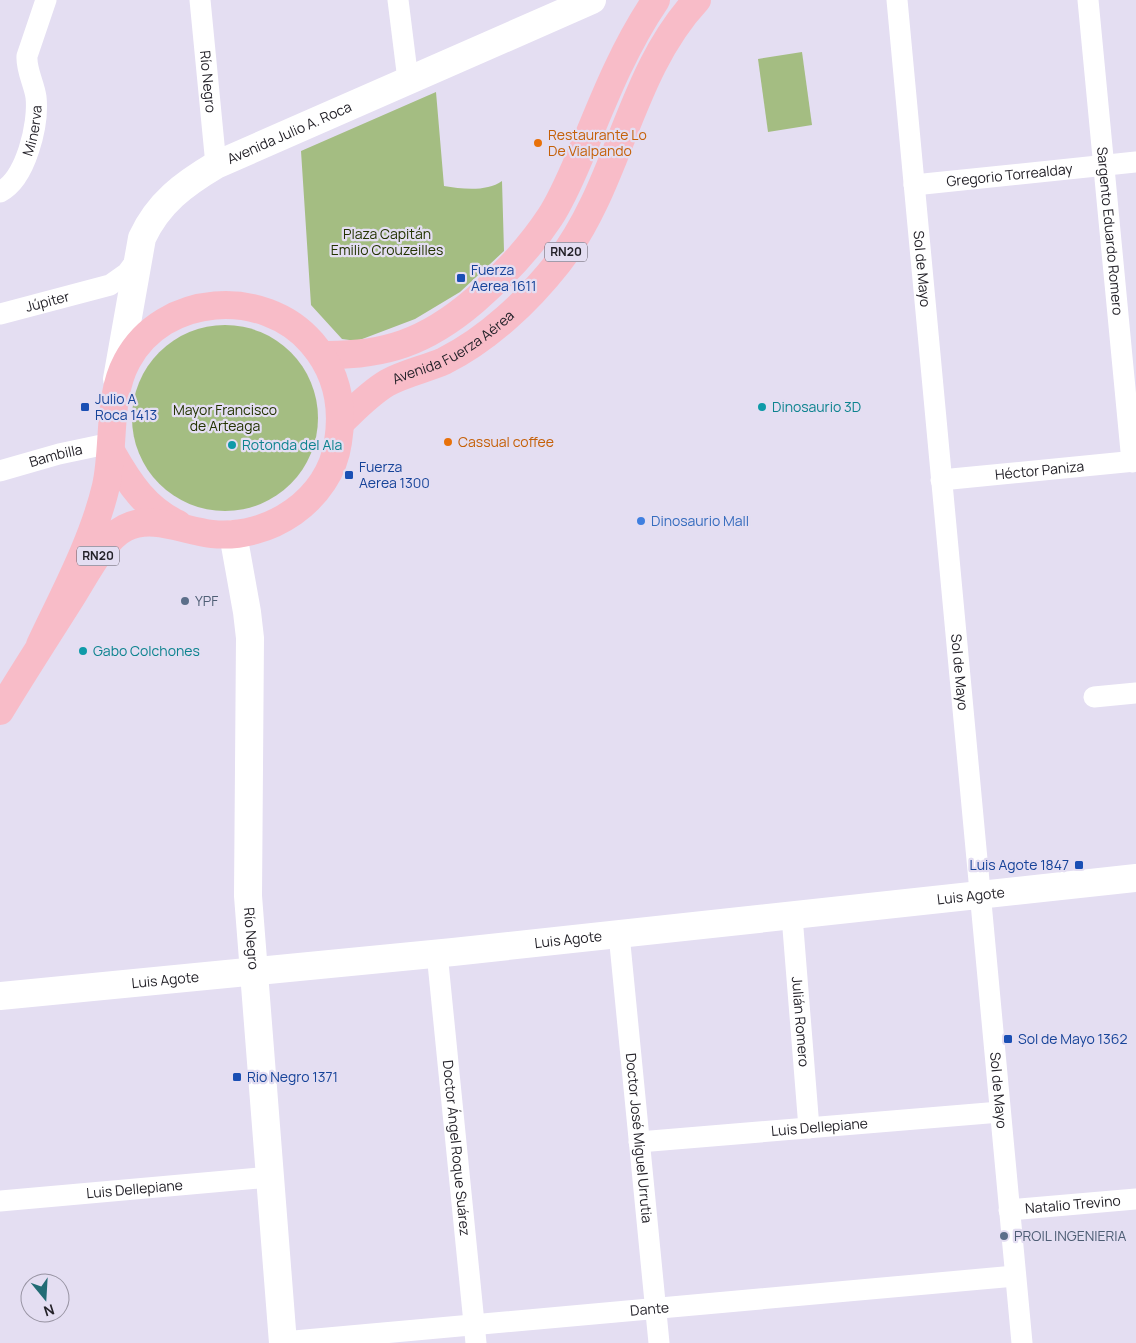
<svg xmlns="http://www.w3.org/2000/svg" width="1136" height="1343" font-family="Manrope,sans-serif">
  <rect width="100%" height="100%" fill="#e4def2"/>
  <!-- green -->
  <g fill="#a4bd82">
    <polygon points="802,52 812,125 768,132 758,59"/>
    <path d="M436,92L444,186C462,189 487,192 502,181L504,251L460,292L415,319L357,341L342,339L311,305L301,151Z"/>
    <circle cx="225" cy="418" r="93"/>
  </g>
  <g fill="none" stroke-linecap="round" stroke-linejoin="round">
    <!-- street -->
    <g stroke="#fff" stroke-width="21">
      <path id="s1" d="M200,0L216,165"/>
      <polyline points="398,0 408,80"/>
      <path id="s2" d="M897,0L1022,1343"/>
      <path id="s3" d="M1088,0L1132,462"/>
      <path id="s4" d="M914,185L1136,162"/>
      <path id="s5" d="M0,192C26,179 39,124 36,97C34,83 26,70 27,56L46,0"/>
      <path id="s6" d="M0,314L110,285L127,273L139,257"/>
      <path id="s7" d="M0,471L59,454L111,443"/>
      <path id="s8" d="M941,480L1136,461"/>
      <polyline points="1094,697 1136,693"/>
      <path id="s9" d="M792,916L809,1128"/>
      <path id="s10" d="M619,934L659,1343"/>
      <path id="s11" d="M437,953L476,1343"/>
      <path id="s12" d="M639,1142L1000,1112"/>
      <path id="s13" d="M0,1201L270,1177"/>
      <path id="s14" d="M1009,1210L1136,1199"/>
      <path id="s15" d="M283,1342L1015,1276"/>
    </g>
    <!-- secondary -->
    <g stroke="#fff" stroke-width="28">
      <path id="s16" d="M117,379L142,238C158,203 184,184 216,165L592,0"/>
      <path id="s17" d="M233,534L247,612L250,638L248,896L283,1343"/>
      <path id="s18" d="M0,996L453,952L1136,878"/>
    </g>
    <!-- primary -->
    <g stroke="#f8bcc8" stroke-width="28">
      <path d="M322,355C385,356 426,342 474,301C503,276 529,249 550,217C565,194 575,167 586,142C606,93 626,44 656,0"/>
      <path id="s19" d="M341,422C356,408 370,393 387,383C405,373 426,369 444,361C488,339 528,301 558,263C620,183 628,74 697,0"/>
      <path d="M112,453C129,483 146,509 178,524"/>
      <path d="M0,711C23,673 47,636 71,598C84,578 103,539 125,528C152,514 184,531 212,534C269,540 330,500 338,442C344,405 337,372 312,343C264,287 163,293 127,361C107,398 115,445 106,486C93,541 64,594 40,645"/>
    </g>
  </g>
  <!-- markers -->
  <g fill="#e8710a" stroke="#e4def2" stroke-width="2">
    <circle cx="538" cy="143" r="5"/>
    <circle cx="448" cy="442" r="5"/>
  </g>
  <g fill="#1a4fb4" stroke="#e4def2" stroke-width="2">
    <rect x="456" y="273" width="10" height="10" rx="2.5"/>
    <rect x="80" y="402" width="10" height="10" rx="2.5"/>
    <rect x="344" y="470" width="10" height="10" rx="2.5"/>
    <rect x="1074" y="860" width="10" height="10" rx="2.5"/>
    <rect x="1003" y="1034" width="10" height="10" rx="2.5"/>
    <rect x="232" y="1072" width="10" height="10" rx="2.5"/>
  </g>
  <g fill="#0f9aa8" stroke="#e4def2" stroke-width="2">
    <circle cx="762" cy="407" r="5"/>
    <circle cx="232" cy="445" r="5"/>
    <circle cx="83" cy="651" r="5"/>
  </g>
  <circle fill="#3f7fe0" stroke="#e4def2" stroke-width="2" cx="641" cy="521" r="5"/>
  <g fill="#5c6f8a" stroke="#e4def2" stroke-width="2">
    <circle cx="185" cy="601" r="5"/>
    <circle cx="1004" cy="1236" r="5"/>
  </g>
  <g text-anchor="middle" stroke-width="4.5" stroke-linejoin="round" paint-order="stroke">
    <!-- shield labels -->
    <g fill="#e4def2" stroke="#5e5a65" stroke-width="1">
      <rect x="545" y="242.5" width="42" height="19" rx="4"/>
      <rect x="77" y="546.5" width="42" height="19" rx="4"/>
    </g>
    <g font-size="12" font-weight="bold" fill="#242229">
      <text x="566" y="256">RN20</text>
      <text x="98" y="560">RN20</text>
    </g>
    <!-- street labels -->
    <g font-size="14" fill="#242229" stroke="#e4def2">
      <text dy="5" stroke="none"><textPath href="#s1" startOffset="82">Río Negro</textPath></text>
      <text dy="5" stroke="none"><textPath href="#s5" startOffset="72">Minerva</textPath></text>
      <text dy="5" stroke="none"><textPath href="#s16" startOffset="329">Avenida Julio A. Roca</textPath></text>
      <text dy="5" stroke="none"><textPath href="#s4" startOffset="96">Gregorio Torrealday</textPath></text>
      <text dy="5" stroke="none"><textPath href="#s3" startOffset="232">Sargento Eduardo Romero</textPath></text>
      <text dy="5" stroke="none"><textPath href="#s2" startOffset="270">Sol de Mayo</textPath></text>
      <text dy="5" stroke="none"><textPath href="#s6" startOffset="49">Júpiter</textPath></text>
      <text dy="5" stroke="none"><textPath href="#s19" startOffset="136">Avenida Fuerza Aérea</textPath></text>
      <text dy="5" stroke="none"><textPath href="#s7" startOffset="58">Bambilla</textPath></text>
      <text dy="5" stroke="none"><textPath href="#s8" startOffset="99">Héctor Paniza</textPath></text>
      <text dy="5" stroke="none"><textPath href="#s2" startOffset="675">Sol de Mayo</textPath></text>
      <text dy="5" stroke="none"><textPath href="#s18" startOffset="976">Luis Agote</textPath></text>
      <text dy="5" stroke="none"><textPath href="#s17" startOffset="406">Río Negro</textPath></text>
      <text dy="5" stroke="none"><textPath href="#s18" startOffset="571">Luis Agote</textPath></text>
      <text dy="5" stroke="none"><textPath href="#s18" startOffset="166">Luis Agote</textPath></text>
      <text dy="5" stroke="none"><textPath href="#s9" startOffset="106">Julián Romero</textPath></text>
      <text dy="5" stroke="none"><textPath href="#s2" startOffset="1095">Sol de Mayo</textPath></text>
      <text dy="5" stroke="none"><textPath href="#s12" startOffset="181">Luis Dellepiane</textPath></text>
      <text dy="5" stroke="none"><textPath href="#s10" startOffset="205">Doctor José Miguel Urrutia</textPath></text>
      <text dy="5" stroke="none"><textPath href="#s11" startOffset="196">Doctor Ángel Roque Suárez</textPath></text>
      <text dy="5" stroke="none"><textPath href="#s13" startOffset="135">Luis Dellepiane</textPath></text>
      <text dy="5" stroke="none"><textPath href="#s14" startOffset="64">Natalio Trevino</textPath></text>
      <text dy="5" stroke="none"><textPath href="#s15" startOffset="368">Dante</textPath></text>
    </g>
    <!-- food labels -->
    <g font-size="14" fill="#c56008" stroke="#e4def2" text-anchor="start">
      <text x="548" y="140">Restaurante Lo<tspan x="548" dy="16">De Vialpando</tspan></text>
      <text x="458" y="447">Cassual coffee</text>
    </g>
    <!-- park labels -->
    <g font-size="14" fill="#233301" stroke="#e4def2">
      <text x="387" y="239">Plaza Capitán<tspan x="387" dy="16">Emilio Crouzeilles</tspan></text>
      <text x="225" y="415">Mayor Francisco<tspan x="225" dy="16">de Arteaga</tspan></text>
    </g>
    <!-- transit labels -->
    <g font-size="14" fill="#164399" stroke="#e4def2" text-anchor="start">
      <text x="471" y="275">Fuerza<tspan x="471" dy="16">Aerea 1611</tspan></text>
      <text x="95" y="404">Julio A<tspan x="95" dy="16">Roca 1413</tspan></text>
      <text x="359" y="472">Fuerza<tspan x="359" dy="16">Aerea 1300</tspan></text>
      <text x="1069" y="870" text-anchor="end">Luis Agote 1847</text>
      <text x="1018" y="1044">Sol de Mayo 1362</text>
      <text x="247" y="1082">Rio Negro 1371</text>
    </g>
    <!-- culture labels -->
    <g font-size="14" fill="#0d838f" stroke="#e4def2" text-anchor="start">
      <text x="772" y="412">Dinosaurio 3D</text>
      <text x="242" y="450">Rotonda del Ala</text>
      <text x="93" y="656">Gabo Colchones</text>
    </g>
    <!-- shop labels -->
    <g font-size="14" fill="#366cbe" stroke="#e4def2" text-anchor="start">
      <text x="651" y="526">Dinosaurio Mall</text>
    </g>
    <!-- service labels -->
    <g font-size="14" fill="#4e5e75" stroke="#e4def2" text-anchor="start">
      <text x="195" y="606">YPF</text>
      <text x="1014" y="1241">PROIL INGENIERIA</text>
    </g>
  </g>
  <!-- north arrow -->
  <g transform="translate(45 1298) rotate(162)"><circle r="24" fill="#e4def2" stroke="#9793a2"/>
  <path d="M0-4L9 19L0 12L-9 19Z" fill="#226c75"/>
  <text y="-8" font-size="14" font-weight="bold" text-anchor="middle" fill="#242229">N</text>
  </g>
</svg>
